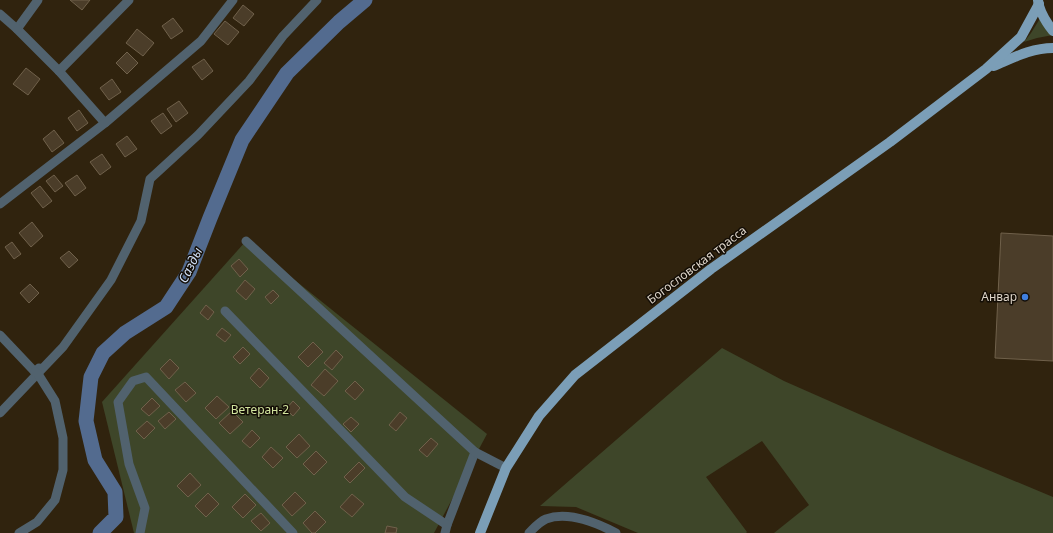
<svg xmlns="http://www.w3.org/2000/svg" width="1053" height="533" font-family="'Noto Sans',sans-serif">
  <rect width="100%" height="100%" fill="#30230e"/>
  <!-- green -->
  <g fill="#3e4629">
    <polygon points="1041,17 1053,35 1037,38 1024,42 1031,33"/>
    <polygon points="246,241 487,434 434,533 134,533 102,402"/>
    <polygon points="722,348 784,381 945,452 1053,497 1053,533 774,533 809,505 762,441 706,477 747,532 746,533 638,533 576,507 540,506"/>
  </g>
  <g fill="none" stroke-linecap="round" stroke-linejoin="round">
    <!-- river -->
    <polyline stroke="#536b8f" stroke-width="15" points="100,533 116,517 115,492 95,460 86,421 91,377 103,353 125,333 166,307 189,272 210,218 242,140 287,73 339,22 365,0"/>
  </g>
  <!-- building -->
  <g fill="#4b3d29" stroke="#70614b">
    <polygon points="70,0 90,0 82,10"/>
    <polygon points="243,5 254,14 244,26 233,18"/>
    <polygon points="173,18 183,31 171,39 162,26"/>
    <polygon points="225,21 239,32 228,45 214,34"/>
    <polygon points="137,29 154,43 143,56 126,43"/>
    <polygon points="127,52 138,63 127,74 116,63"/>
    <polygon points="204,59 213,71 202,80 192,67"/>
    <polygon points="26,68 40,79 28,95 13,84"/>
    <polygon points="112,79 121,92 109,100 100,88"/>
    <polygon points="179,101 188,113 176,122 167,109"/>
    <polygon points="79,110 88,123 77,131 68,118"/>
    <polygon points="163,113 172,126 161,134 151,121"/>
    <polygon points="54,130 64,143 52,152 43,139"/>
    <polygon points="127,136 137,149 125,157 116,144"/>
    <polygon points="102,154 111,167 100,175 90,162"/>
    <polygon points="54,175 63,186 55,192 46,181"/>
    <polygon points="77,175 86,188 75,196 65,183"/>
    <polygon points="40,186 52,201 43,208 31,193"/>
    <polygon points="32,222 43,236 31,247 19,233"/>
    <polygon points="1001,233 1053,236 1053,361 995,358"/>
    <polygon points="12,242 21,254 14,259 5,247"/>
    <polygon points="69,251 78,260 69,268 60,258"/>
    <polygon points="239,259 248,269 240,277 231,266"/>
    <polygon points="245,280 255,289 246,300 236,291"/>
    <polygon points="30,284 39,293 29,303 20,293"/>
    <polygon points="273,290 279,296 271,304 265,297"/>
    <polygon points="206,305 214,312 208,320 200,313"/>
    <polygon points="222,328 231,335 225,342 216,335"/>
    <polygon points="313,342 323,352 308,367 298,357"/>
    <polygon points="243,347 250,354 240,364 233,357"/>
    <polygon points="336,350 343,357 332,370 324,363"/>
    <polygon points="170,359 179,368 169,379 160,369"/>
    <polygon points="259,368 269,378 260,388 250,378"/>
    <polygon points="325,369 338,381 324,396 311,385"/>
    <polygon points="355,381 364,390 355,400 345,391"/>
    <polygon points="185,382 196,393 186,402 175,390"/>
    <polygon points="217,396 229,407 216,419 205,408"/>
    <polygon points="152,398 160,406 149,416 141,409"/>
    <polygon points="293,401 300,408 293,416 286,409"/>
    <polygon points="232,411 243,422 230,434 219,423"/>
    <polygon points="169,412 176,419 165,429 158,421"/>
    <polygon points="400,412 407,418 396,431 389,425"/>
    <polygon points="351,417 359,424 351,432 343,424"/>
    <polygon points="147,421 155,428 144,439 136,431"/>
    <polygon points="252,430 260,438 250,448 242,441"/>
    <polygon points="299,434 310,446 297,458 286,447"/>
    <polygon points="431,438 438,444 427,457 419,450"/>
    <polygon points="271,447 283,458 273,468 262,457"/>
    <polygon points="316,451 327,462 314,475 303,464"/>
    <polygon points="359,462 365,468 350,483 344,477"/>
    <polygon points="190,473 201,485 188,497 177,486"/>
    <polygon points="295,492 306,503 292,516 282,505"/>
    <polygon points="208,493 219,504 206,517 195,506"/>
    <polygon points="245,494 256,505 243,518 232,507"/>
    <polygon points="352,494 364,504 352,517 340,507"/>
    <polygon points="315,511 326,522 315,533 312,533 303,523"/>
    <polygon points="261,513 270,523 261,531 251,521"/>
    <polygon points="387,526 397,528 396,533 385,533"/>
  </g>
  <g fill="none" stroke-linecap="round" stroke-linejoin="round">
    <!-- minor -->
    <g stroke="#51626e" stroke-width="9">
      <polyline points="38,0 17,29 59,71 105,123"/>
      <polyline points="0,14 17,29"/>
      <polyline points="59,71 129,0"/>
      <polyline points="0,204 105,123 201,41 233,0"/>
      <polyline points="246,241 475,452 447,525"/>
      <polyline points="225,311 405,497 447,525 445,533"/>
      <polyline points="0,335 35,372 39,368"/>
      <polyline points="0,413 63,347 111,280 141,221 150,179 198,135 249,81 283,36 317,0"/>
      <polyline points="475,452 506,468"/>
      <polyline points="19,533 37,522 55,500 63,470 63,438 55,401 38,374 35,372"/>
      <polyline points="140,533 145,508 129,464 118,402 133,381 146,377 293,533"/>
      <path d="M529,533C534,528 539,522 546,519C568,511 597,523 616,533"/>
    </g>
    <!-- major -->
    <g stroke="#7b9eb7" stroke-width="10">
      <path d="M1038,0C1039,12 1046,22 1053,31"/>
      <path d="M994,66C1013,58 1031,48 1053,48"/>
      <polyline points="480,533 506,468 539,416 575,375 711,269 890,142 986,69 1021,37 1039,4"/>
    </g>
  </g>
  <!-- markers -->
  <circle fill="#3f7fe0" stroke="#130d05" stroke-width="1.5" cx="1025" cy="297" r="4"/>
  <g text-anchor="middle" stroke-width="3" stroke-linejoin="round" paint-order="stroke">
    <!-- street labels -->
    <g font-size="12" fill="#ddd4c8" stroke="#130d05">
      <text transform="translate(697 265) rotate(-37)" y="4">Богословская трасса</text>
    </g>
    <!-- poi labels -->
    <g font-size="12" fill="#ddd4c8" stroke="#130d05" text-anchor="end">
      <text x="1017" y="301">Анвар</text>
    </g>
    <!-- park labels -->
    <g font-size="12" fill="#d2e49e" stroke="#130d05">
      <text x="260" y="414">Ветеран-2</text>
    </g>
    <!-- water labels -->
    <g font-size="13" font-style="italic" fill="#d0e0f8" stroke="#130d05">
      <text transform="translate(190 265) rotate(-64)" y="5">Сазды</text>
    </g>
  </g>
</svg>
